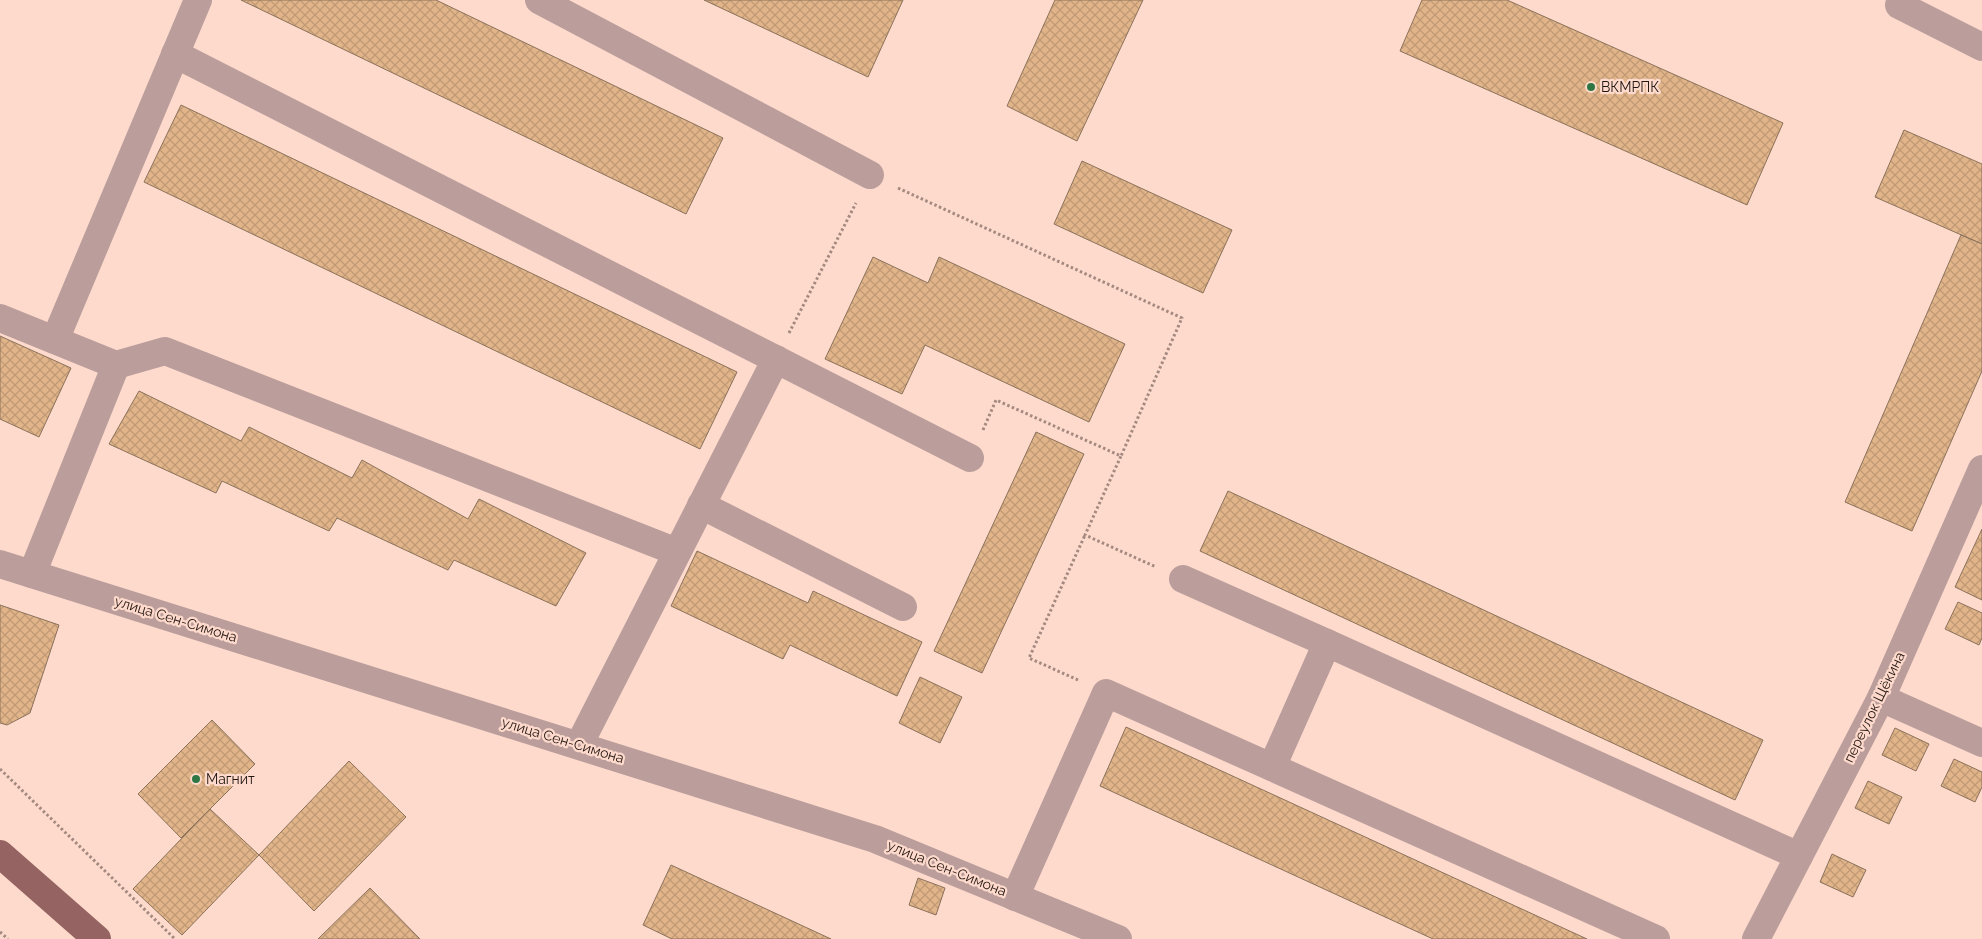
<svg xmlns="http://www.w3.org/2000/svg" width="1982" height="939" font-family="Raleway,sans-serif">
  <defs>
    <pattern id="building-cross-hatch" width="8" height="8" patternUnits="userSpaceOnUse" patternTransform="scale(1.25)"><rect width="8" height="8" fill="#e1b489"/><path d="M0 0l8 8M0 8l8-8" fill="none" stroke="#c19a75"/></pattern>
  </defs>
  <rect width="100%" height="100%" fill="#fedacc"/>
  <!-- building -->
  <g fill="url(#building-cross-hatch)" stroke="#8a725b">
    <polygon points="241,0 436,0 723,138 686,214"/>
    <polygon points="704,0 903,0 868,77"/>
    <polygon points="1055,0 1143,0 1077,141 1007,106"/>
    <polygon points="1422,0 1507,0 1783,123 1747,205 1400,51"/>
    <polygon points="181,105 737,372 700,449 144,182"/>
    <polygon points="1904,130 1982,164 1982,244 1875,197"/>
    <polygon points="1082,161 1232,230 1203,293 1054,224"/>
    <polygon points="1961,235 1982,244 1982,371 1912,531 1845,502"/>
    <polygon points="873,257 928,283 939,257 1125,344 1089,422 925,345 902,394 825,359"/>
    <polygon points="0,336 71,368 39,437 0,419"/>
    <polygon points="139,391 241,441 249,427 352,478 362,460 468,519 479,499 586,553 556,606 454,560 448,570 337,518 329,531 222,481 216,493 109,444"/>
    <polygon points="1036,432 1084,454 982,673 934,651"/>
    <polygon points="1228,491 1763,740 1735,800 1200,551"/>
    <polygon points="1982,529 1982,600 1955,587"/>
    <polygon points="697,551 808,603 813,591 922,642 897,696 790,645 783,659 671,606"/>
    <polygon points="1958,602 1982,613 1982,638 1979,645 1945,629"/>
    <polygon points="0,605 59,625 30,713 7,725 0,723"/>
    <polygon points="920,677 962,697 940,743 899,723"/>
    <polygon points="212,720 255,764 181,838 138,794"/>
    <polygon points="1126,727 1587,939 1433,939 1100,786"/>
    <polygon points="1895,728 1929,744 1916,771 1882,755"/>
    <polygon points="1954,759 1982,772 1982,787 1975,802 1941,786"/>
    <polygon points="349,761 406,817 314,911 259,855"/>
    <polygon points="1868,781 1902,797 1889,824 1855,808"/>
    <polygon points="210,809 259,855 182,935 133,889"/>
    <polygon points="1832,854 1866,870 1853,897 1820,882"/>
    <polygon points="671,865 831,939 672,939 643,925"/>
    <polygon points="918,878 945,888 936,915 909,905"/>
    <polygon points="370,888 420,939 318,939"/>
  </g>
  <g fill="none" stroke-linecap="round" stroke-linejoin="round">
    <!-- path -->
    <g stroke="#a3897f" stroke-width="3" stroke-dasharray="2.5 2.5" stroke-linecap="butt">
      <polyline points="898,188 1182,318 1121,456"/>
      <polyline points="789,333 856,203"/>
      <polyline points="983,430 996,400 1121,456 1085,535 1156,567"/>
      <polyline points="1078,680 1029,658 1085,535"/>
      <polyline points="0,769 175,939"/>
      <polyline points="0,932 8,939"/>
    </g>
    <!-- minor -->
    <g stroke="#bb9e9c" stroke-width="28">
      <polyline points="539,0 870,175"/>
      <polyline points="1901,0 1899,5 1982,47"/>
      <polyline points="175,54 970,458"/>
      <polyline points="0,318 116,365 32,574"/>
      <polyline points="55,340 198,0"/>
      <polyline points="116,365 165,351 677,552"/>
      <polyline points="701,505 903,607"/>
      <polyline points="0,564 875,839 1118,939"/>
      <polyline points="1183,579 1327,643"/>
      <polyline points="1881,698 1982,743"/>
      <polyline points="579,745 776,359"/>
      <polyline points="1272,767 1327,643 1799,856"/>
      <polyline points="1015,897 1106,693 1656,939"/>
      <polyline points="1756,939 1881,698 1982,469"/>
    </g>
    <!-- major -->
    <polyline stroke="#956361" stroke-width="28" points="0,854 97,939"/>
  </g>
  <!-- markers -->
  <g fill="#2e7744" stroke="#fedacc" stroke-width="2">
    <circle cx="1591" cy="87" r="5"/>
    <circle cx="196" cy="779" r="5"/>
  </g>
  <g text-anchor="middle" stroke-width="4.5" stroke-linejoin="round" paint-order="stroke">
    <!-- poi labels -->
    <g font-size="14" fill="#221611" stroke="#fedacc" text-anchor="start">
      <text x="1601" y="92">ВКМРПК</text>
      <text x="206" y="784">Магнит</text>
    </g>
    <!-- street labels -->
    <g font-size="14" fill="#221611" stroke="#fedacc">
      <text transform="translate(176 619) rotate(17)" y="5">улица Сен-Симона</text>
      <text transform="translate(1874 707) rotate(-64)" y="5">переулок Щёкина</text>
      <text transform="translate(563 740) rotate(17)" y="5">улица Сен-Симона</text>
      <text transform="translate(947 868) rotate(22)" y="5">улица Сен-Симона</text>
    </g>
  </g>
</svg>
